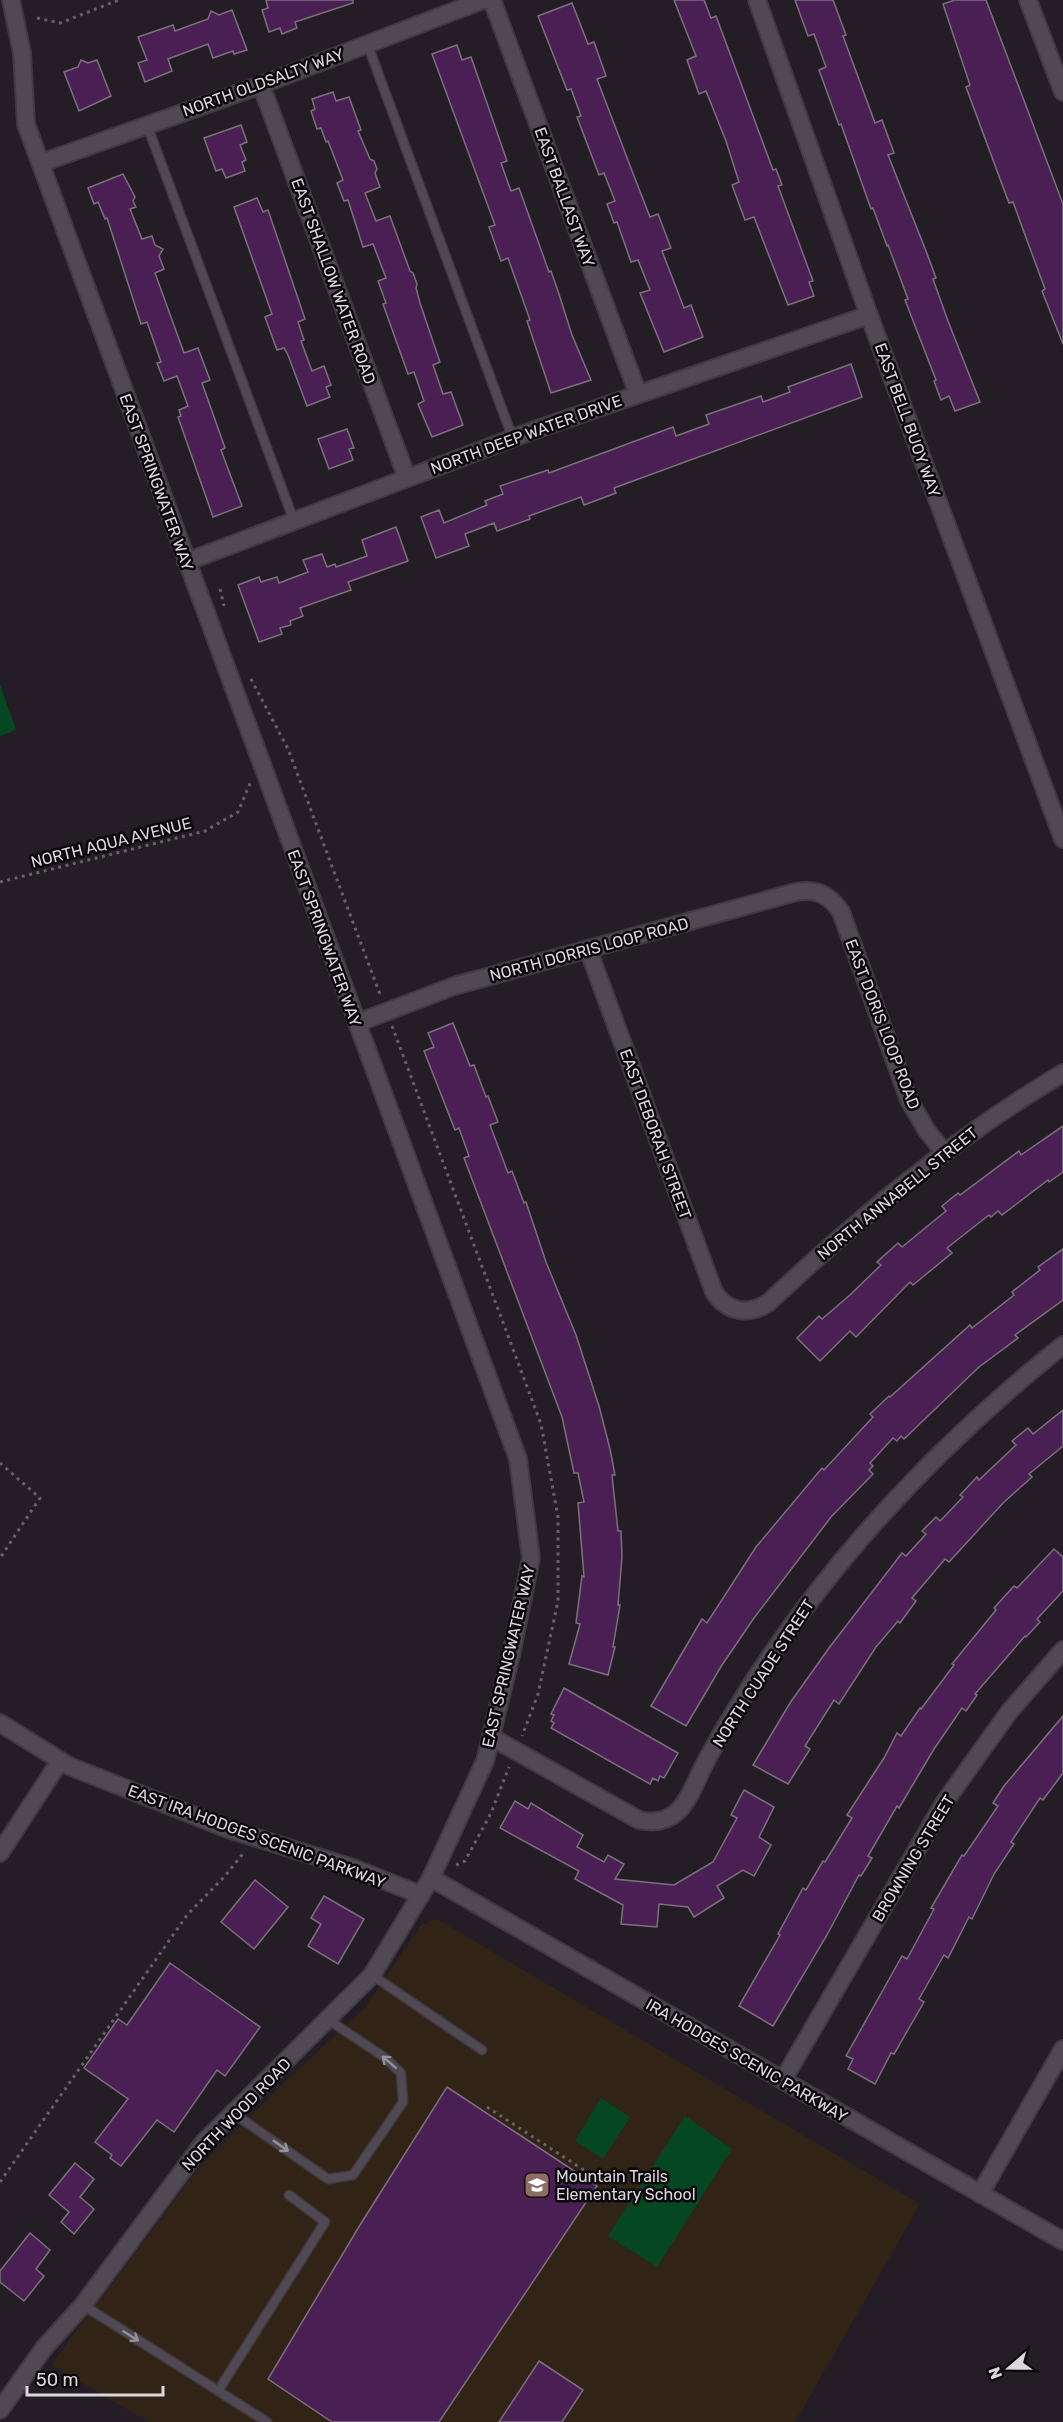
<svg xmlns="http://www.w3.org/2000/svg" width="1063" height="2422" font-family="Rubik,sans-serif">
  <rect width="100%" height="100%" fill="#241d25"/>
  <!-- education -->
  <polygon fill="#312417" points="437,1919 920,2204 795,2422 149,2422 51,2365 200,2166 287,2080 365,2008 421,1925"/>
  <!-- green -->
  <g fill="#064723">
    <polygon points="0,684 16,730 0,736"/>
    <polygon points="601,2098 630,2117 603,2159 575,2141"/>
    <polygon points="685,2116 732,2149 657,2267 608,2236"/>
  </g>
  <!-- building -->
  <g fill="#4a1f54" stroke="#7a717c" stroke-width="1.5">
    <polygon points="266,0 353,0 353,3 295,22 297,28 282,34 280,28 269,32 262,10 268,8"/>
    <polygon points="674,0 704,0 711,18 716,16 773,170 776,169 782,185 778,186 813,281 809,282 814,296 788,305 754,217 745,220 732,185 739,182 726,141 706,91 699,94 687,60 696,56"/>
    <polygon points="795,0 833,0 846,35 843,36 875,123 882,120 894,153 888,155 926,251 936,278 933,279 948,321 980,402 955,411 949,396 941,400 934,381 936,380 905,300 908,299 888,245 887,246 873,208 871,209 841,124 839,125 819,70 826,67 814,34 808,36"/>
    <polygon points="955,0 986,0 1063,204 1063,344 1042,291 1045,289 1028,243 1013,202 1009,203 966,87 970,85 943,4"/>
    <polygon points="572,3 588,44 594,42 606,76 597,79 634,176 650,217 658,214 671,248 662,251 684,308 691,305 703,337 664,352 640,293 650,290 638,260 631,262 617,222 614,223 607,204 615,201 604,173 599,175 577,117 581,116 571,89 567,90 538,16"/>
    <polygon points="232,10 247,50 234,54 233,51 213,58 208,44 168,59 172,71 145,82 138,63 147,60 138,37 173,25 175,31 208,19 211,11 219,15"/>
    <polygon points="457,45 462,60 471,57 507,161 501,163 511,191 519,188 549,272 551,271 558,291 572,335 591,380 551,393 527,321 530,320 508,258 501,261 489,227 495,225 432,54"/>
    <polygon points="81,60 88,63 97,60 111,96 79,111 64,72 78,67"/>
    <polygon points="333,92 336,101 349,97 361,130 358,131 370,159 374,161 377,169 375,173 380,187 365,193 376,221 390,216 410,271 413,273 417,284 416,288 420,303 440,362 433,365 443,394 451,392 463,425 432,437 418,404 424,401 414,372 408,374 383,304 386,303 378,281 386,278 373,244 363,247 348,200 344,201 337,183 343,180 328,141 326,142 321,128 317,129 311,111 315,109 312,99"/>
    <polygon points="241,125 247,142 240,145 246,160 242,162 245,171 226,178 222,169 216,171 204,138"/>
    <polygon points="123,174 135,197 133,201 136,207 130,209 142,239 152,236 155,245 163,249 159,256 164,269 155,273 184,353 198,348 210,380 202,383 225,448 221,450 242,506 213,517 178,417 181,416 179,410 188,406 177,376 164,381 157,363 161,362 147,322 141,324 107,218 105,219 98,202 94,204 88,188"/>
    <polygon points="257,198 263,212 268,210 305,319 298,322 304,340 301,341 312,371 324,366 331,385 326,387 330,397 307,406 288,355 284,348 277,350 265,317 272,314 234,207"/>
    <polygon points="851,364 862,397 614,488 616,493 584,505 581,497 529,516 530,519 497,531 494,523 465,534 469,546 436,558 421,517 439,510 444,523 487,505 485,501 503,494 500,486 548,470 549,473 673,427 676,436 709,424 706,415 761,396 763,402 790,392 788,387"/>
    <polygon points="347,429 354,448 349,449 353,460 329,469 318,439"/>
    <polygon points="396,527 408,561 348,582 351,590 300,608 303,616 290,621 291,625 280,628 282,634 259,642 238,585 259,577 261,582 277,577 279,583 308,572 303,560 322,554 327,567 335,564 336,567 367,556 362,540"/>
    <polygon points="453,1023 470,1066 474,1065 486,1097 488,1096 498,1122 490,1125 508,1173 512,1171 524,1203 526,1202 546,1262 576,1335 599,1406 610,1449 615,1475 612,1475 618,1531 621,1531 622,1557 618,1605 620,1605 613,1647 615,1647 608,1675 569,1664 580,1624 576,1623 582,1576 584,1577 578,1503 584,1502 578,1473 574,1473 562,1417 464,1158 469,1156 459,1128 455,1130 424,1051 434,1047 428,1033"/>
    <polygon points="1063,1126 1063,1172 1049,1182 1048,1180 1002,1215 998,1211 991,1217 989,1215 947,1248 952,1253 913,1285 910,1282 856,1337 850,1331 820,1361 797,1338 819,1316 822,1319 851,1294 881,1265 877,1262 898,1243 902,1247 946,1211 942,1206 958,1193 960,1195 1019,1151 1021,1155"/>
    <polygon points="1063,1249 1063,1300 1015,1335 1018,1338 979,1367 904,1439 901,1436 897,1441 893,1438 870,1463 873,1466 869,1470 873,1474 831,1517 754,1618 722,1665 686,1726 651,1706 702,1619 707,1623 756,1547 822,1468 824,1470 873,1417 870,1414 889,1396 890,1397 970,1325 972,1328 1014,1295 1012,1292 1040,1270 1038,1267"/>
    <polygon points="1063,1410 1063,1446 1029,1474 1032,1477 1003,1503 949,1562 945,1559 912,1598 916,1601 900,1623 898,1621 876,1647 839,1704 834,1700 805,1746 810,1749 788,1784 753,1765 790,1703 829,1648 902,1553 906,1556 926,1534 922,1531 936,1517 940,1521 943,1518 963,1497 960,1495 977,1477 979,1480 1016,1445 1012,1441 1028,1428 1033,1434"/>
    <polygon points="1054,1549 1063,1557 1063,1591 1037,1619 1040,1622 1026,1637 1025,1636 975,1694 977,1695 966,1711 962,1708 934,1749 899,1808 897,1806 868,1856 872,1858 861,1876 859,1875 827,1935 773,2026 739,2006 780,1935 778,1934 803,1888 806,1890 823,1861 825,1862 852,1818 847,1815 884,1758 897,1733 901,1736 920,1708 921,1709 954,1665 952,1664 996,1610 994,1608 1014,1586 1017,1588"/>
    <polygon points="564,1688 678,1753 664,1778 660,1776 658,1781 653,1778 650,1784 551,1728 554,1723 551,1721 554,1715 551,1714"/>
    <polygon points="1063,1716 1063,1773 1043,1800 1040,1798 1011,1842 1014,1844 994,1874 972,1919 969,1917 948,1958 944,1955 919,1999 924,2002 894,2054 891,2053 875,2084 848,2069 853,2059 846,2056 902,1956 907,1959 934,1909 931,1908 962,1855 964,1856 998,1806 993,1803 1004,1786"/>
    <polygon points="744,1790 774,1807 759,1837 771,1845 754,1876 743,1870 717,1886 724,1898 694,1917 688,1907 659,1904 657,1927 621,1924 623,1905 575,1879 579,1871 500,1828 515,1801 528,1809 531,1803 583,1835 577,1847 604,1862 608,1855 624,1864 615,1879 674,1885 713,1862 737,1818 731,1815"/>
    <polygon points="255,1880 288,1907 254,1949 221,1922"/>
    <polygon points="324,1896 364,1919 338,1964 308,1946 321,1924 311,1918"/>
    <polygon points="170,1963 260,2027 225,2076 217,2070 174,2132 157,2120 121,2166 110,2158 112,2155 95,2142 128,2099 84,2068 118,2019 127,2025"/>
    <polygon points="447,2087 597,2186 439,2422 332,2422 268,2379 360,2225"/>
    <polygon points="75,2163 94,2179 80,2197 94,2209 74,2234 61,2222 69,2212 49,2195"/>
    <polygon points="30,2233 50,2250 36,2269 44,2276 24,2301 0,2282 0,2271"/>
    <polygon points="539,2361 583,2390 562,2422 499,2422"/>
  </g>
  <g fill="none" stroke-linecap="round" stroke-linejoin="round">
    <!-- lane casing -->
    <g stroke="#3f3940" stroke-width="11">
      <g id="lane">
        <polyline points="367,43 513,439"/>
        <polyline points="147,125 294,521"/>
        <polyline points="372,1975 482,2050"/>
        <polyline points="233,2113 328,2179 353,2175 403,2102 401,2073 384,2057 327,2019"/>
        <polyline points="83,2305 267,2422"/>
        <polyline points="218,2391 325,2222 289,2195"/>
      </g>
    </g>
    <!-- street casing -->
    <g stroke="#3f3940" stroke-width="20">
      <g id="street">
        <polyline points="492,0 638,394"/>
        <polyline points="757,0 869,315 1063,839"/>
        <polyline points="1028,0 1063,92"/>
        <polyline points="261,85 407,478"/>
        <polyline points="41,163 261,85 483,0"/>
        <polyline points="186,562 529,432 869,315"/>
        <path d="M588,949L714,1292C727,1312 748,1316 768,1303C859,1218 955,1137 1063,1073"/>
        <path d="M357,1023L454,986L796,892C816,888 830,895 841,912L909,1100L927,1131L944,1152"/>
        <polyline points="0,1723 69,1766 228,1829 353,1868 421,1895"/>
        <path d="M491,1737L639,1820C681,1829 689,1795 704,1765C793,1600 918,1461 1063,1345"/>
        <polyline points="0,1853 60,1761"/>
        <polyline points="431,1878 1063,2241"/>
        <polyline points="783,2080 944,1803 1009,1712 1063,1650"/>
        <polyline points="980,2194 1063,2049"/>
        <polyline points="0,2410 44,2348 83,2305 204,2142 372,1975 431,1878 485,1761 511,1655 531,1558 518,1459 26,124 22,53 11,0"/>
      </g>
    </g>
    <!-- path -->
    <g stroke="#666067" stroke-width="3" stroke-dasharray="3 4.5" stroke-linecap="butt">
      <polyline points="37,18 60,23 119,0"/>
      <polyline points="220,589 224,606"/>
      <polyline points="251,679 288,749 381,997"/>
      <polyline points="0,882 205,831 238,812 251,781"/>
      <polyline points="392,1026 541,1424 558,1517 558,1601 538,1694 522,1736"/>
      <polyline points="0,1463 40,1498 0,1558"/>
      <polyline points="456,1865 465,1861 491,1813 509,1767"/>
      <polyline points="487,2107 596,2178"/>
      <polyline points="0,2182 187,1915 225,1876 245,1851"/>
    </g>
    <!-- lane -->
    <use href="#lane" stroke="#504852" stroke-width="8"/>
    <!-- street -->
    <use href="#street" stroke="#504852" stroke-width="16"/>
  </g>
  <!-- one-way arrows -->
  <defs><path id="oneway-shaft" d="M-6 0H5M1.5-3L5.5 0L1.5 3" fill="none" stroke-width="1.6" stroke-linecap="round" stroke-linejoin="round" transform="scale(1.5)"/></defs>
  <g stroke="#969098">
    <use href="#oneway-shaft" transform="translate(389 2062) rotate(-139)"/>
    <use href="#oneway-shaft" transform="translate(281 2146) rotate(35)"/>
    <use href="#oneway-shaft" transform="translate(131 2336) rotate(32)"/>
  </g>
  <!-- icons -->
  <defs>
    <g id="school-square" transform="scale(1.35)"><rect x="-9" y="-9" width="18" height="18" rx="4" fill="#8d6e63" stroke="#0b080c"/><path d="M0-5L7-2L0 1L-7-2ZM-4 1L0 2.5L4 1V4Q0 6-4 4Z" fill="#fff"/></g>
  </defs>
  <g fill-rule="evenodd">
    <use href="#school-square" x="537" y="2185"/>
  </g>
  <g text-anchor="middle" stroke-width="5" stroke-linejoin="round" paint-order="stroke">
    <!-- street labels -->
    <g font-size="16" fill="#dcd7dd" stroke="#0b080c">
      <text transform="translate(263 82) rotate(-20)" y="6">NORTH OLDSALTY WAY</text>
      <text transform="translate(565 197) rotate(70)" y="6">EAST BALLAST WAY</text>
      <text transform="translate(334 281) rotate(70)" y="6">EAST SHALLOW WATER ROAD</text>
      <text transform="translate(908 420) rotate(70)" y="6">EAST BELL BUOY WAY</text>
      <text transform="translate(526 434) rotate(-20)" y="6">NORTH DEEP WATER DRIVE</text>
      <text transform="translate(157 482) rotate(70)" y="6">EAST SPRINGWATER WAY</text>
      <text transform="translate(111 842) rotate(-14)" y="6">NORTH AQUA AVENUE</text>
      <text transform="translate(325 938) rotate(70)" y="6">EAST SPRINGWATER WAY</text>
      <text transform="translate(589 949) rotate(-15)" y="6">NORTH DORRIS LOOP ROAD</text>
      <text transform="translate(883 1024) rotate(69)" y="6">EAST DORIS LOOP ROAD</text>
      <text transform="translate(656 1134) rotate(70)" y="6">EAST DEBORAH STREET</text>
      <text transform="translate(897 1193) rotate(-39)" y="6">NORTH ANNABELL STREET</text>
      <text transform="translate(508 1656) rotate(-77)" y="6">EAST SPRINGWATER WAY</text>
      <text transform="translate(763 1673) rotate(-57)" y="6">NORTH CUADE STREET</text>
      <text transform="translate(257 1836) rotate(20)" y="6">EAST IRA HODGES SCENIC PARKWAY</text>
      <text transform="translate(913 1858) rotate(-59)" y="6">BROWNING STREET</text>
      <text transform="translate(747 2060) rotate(30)" y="6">IRA HODGES SCENIC PARKWAY</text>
      <text transform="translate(236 2114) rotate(-46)" y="6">NORTH WOOD ROAD</text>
    </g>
    <!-- poi labels -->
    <g font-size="16" fill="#dcd7dd" stroke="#0b080c" text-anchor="start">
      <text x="556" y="2182">Mountain Trails<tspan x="556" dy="18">Elementary School</tspan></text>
    </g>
  </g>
  <!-- north arrow -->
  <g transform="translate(1009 2368) rotate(250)" stroke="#0b080c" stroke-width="4.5" paint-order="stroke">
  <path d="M0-4.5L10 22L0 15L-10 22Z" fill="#dcd7dd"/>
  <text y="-9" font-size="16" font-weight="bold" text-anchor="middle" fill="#dcd7dd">N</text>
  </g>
  <!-- scale -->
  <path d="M27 2386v9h136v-9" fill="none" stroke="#dcd7dd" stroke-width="3"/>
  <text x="36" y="2386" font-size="18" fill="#dcd7dd" stroke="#0b080c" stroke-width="4.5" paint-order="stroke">50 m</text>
</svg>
